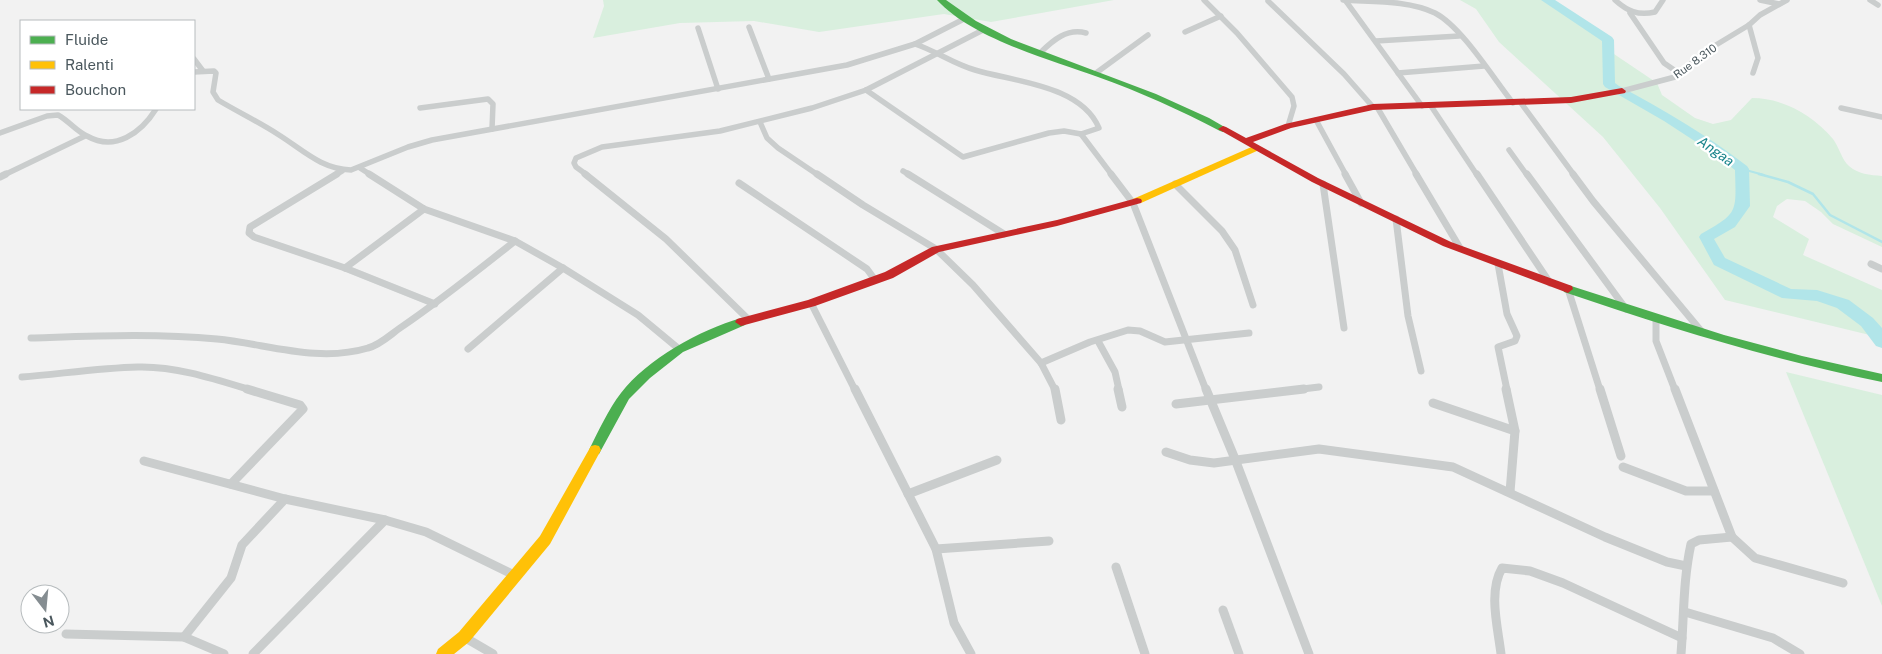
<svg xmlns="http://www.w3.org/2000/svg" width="1882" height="654" font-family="'Public Sans',sans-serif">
  <rect width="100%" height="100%" fill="#f2f2f2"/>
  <!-- green -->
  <g fill="#d9efde">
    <polygon points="603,0 1114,0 991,22 944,14 819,32 754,21 680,23 593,38 604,6"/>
    <path d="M1460,0H1547L1604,36L1608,40V50L1657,83L1662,95L1695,118L1713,124L1731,120L1752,98C1783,98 1813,115 1833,139C1839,147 1842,160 1849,166C1858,174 1870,175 1882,176V247L1833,224L1821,212L1805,201L1787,199L1777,206L1773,217L1809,239L1803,255L1882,290V338L1725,300L1660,208L1603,137L1499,42L1476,9Z"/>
    <polygon points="1786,372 1882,395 1882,606"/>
  </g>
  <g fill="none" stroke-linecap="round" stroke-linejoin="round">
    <!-- stream-far1 -->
    <polyline stroke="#b1e5e9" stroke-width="2" points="1742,169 1764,175"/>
    <!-- stream -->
    <polyline stroke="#b1e5e9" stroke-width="2.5" points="1759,174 1788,182 1813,194 1830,215 1882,242"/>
    <!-- river -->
    <path fill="#b1e5e9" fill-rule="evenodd" d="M1541,0H1555L1612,37L1614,40L1615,83L1619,86C1664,110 1707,135 1747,166L1749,169L1750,206L1735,227L1714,239L1725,258L1791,289L1817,290L1849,300L1873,318L1882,328V348L1876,346L1861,326L1837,308L1817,301L1782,298L1714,265L1699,237L1701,234C1739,213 1736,212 1735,170L1713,153L1664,121L1605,87L1603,84L1602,41Z"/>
    <!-- street-far2 -->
    <g stroke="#cacdcd" stroke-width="5.5">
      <polyline points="1204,0 1237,33 1292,97 1294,106 1288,126"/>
      <path d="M1343,0C1372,2 1408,0 1435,13C1462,27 1493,78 1513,103"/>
      <polyline points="1345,0 1422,106"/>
      <path d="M1615,0C1627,11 1638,16 1655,12L1663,0"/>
      <polyline points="1760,0 1779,4"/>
      <polyline points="1870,0 1878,5"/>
      <polyline points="1268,1 1344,74 1373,107"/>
      <polyline points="1630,13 1664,63 1680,74"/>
      <polyline points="1749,25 1758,58 1753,73"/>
      <polyline points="749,27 769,79"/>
      <polyline points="698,28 718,89"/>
      <polyline points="1185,32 1221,16"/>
      <polyline points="1376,41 1459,36"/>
      <path d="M1040,53C1053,40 1067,28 1086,33"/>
      <polyline points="194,59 203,71"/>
      <path d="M194,72L214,71L216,73L213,92L218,100C238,112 259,122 279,135C303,150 321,169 351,170L408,147L432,140L847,65L915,44L962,20"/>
      <polyline points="1096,73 1148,35"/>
      <polyline points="1398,73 1484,66"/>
      <path d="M866,90L963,157L1049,133L1064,131L1081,134L1099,128C1081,85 1015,82 975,70C954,64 936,51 915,44"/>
      <polyline points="1622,91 1675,77 1706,51 1749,25 1760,15 1787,0"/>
      <polyline points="1521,103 1574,175"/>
      <polyline points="1431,106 1477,175"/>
      <polyline points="1377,107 1417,175"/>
      <polyline points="420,108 488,99 493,104 492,129"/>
      <polyline points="1841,108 1882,117"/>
      <polyline points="1316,120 1346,175"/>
      <polyline points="760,122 767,138 778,148 818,175"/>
      <path d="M0,133L47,116L58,115C69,121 76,131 87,136C115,152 141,133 156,109"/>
      <polyline points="1081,134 1112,175"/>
      <polyline points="1509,150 1527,175"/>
      <polyline points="360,168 371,175"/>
      <polyline points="903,171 910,175"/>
      <polyline points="4,175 85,136"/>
      <polyline points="335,175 342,171"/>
      <polyline points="587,175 576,167 574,163 576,158 602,147 720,131 812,108 866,90 983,30"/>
    </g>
    <!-- street-far1 -->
    <g stroke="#cacdcd" stroke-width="7">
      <polyline points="337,174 250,227 249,233 254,237 345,268 435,304"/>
      <polyline points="369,174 424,209 515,241 563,268 638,315 679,349"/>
      <polyline points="585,174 666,239 748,319"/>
      <polyline points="817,174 863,205 936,249 973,285 1041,363 1055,390"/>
      <polyline points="908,174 1004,234"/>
      <polyline points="1111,174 1133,203 1206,390"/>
      <polyline points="1345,174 1361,203"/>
      <polyline points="1416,174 1460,248"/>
      <polyline points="1477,174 1550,283"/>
      <polyline points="1527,174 1626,309"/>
      <polyline points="1573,174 1593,201 1702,332"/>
      <polyline points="0,177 6,174"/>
      <polyline points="739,183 867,269 875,280"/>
      <polyline points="1175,184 1222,231 1235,250 1253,305"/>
      <polyline points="1323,184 1344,328"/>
      <polyline points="1396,219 1408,316 1421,371"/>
      <polyline points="1498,264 1507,314 1517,336 1515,341 1498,347 1507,390"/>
      <polyline points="1871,264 1882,269"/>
      <polyline points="345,268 424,209"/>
      <polyline points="1568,289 1600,390"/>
      <polyline points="811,303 855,390"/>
      <polyline points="1656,318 1656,341 1675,390"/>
      <path d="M31,338C93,336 155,333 217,339C267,344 318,363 368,348C380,345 390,335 400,328C440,301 477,271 515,241"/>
      <polyline points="1098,341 1115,372 1119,390"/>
      <polyline points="468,349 563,268"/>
      <polyline points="1041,363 1090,342 1128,330 1140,331 1165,342 1249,333"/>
      <path d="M22,377C60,374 99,368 138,367C176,366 215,379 251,390"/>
      <polyline points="1294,390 1319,387"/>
    </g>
    <!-- street -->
    <g stroke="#cacdcd" stroke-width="9">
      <polyline points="855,389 936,549 954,623 971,654"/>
      <polyline points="1055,389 1061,420"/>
      <polyline points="1118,389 1122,407"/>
      <polyline points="1206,389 1235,459 1309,654"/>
      <polyline points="1506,389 1515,431 1510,492"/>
      <polyline points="1600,389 1621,456"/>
      <polyline points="1675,389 1732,537 1755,558 1843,583"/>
      <polyline points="1433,403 1515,431"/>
      <polyline points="1176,404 1304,389"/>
      <polyline points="1166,452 1190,460 1214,463 1319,449 1453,467 1605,537 1667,562 1686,566"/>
      <polyline points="144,461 285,499 385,520 426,532 516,576"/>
      <polyline points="1623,467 1686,491 1714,491"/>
      <polyline points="231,484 303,409 300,405 247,389"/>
      <polyline points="908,494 997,460"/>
      <polyline points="936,549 1049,541"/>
      <polyline points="1116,567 1145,654"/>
      <polyline points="1223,610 1239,654"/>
      <polyline points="1685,612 1773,638 1800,654"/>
      <polyline points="66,634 184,637 224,654"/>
      <polyline points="184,637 231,578 242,545 285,499"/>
      <polyline points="464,637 493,654"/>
      <polyline points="253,654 385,520"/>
      <path d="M1501,654C1498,628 1488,592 1502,568L1530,571L1563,583L1682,638"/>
      <path d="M1681,654C1684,617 1683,580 1691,544L1699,540L1732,537"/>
    </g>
    <!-- fast -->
    <g fill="#4caf50" fill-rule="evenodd">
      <path d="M937,0H946L976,21L1011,39L1156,94L1209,118L1228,129L1223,132L1220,131C1180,110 1140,92 1098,77C1049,59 973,39 937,0Z"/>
      <path d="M1568,285L1724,335L1802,356L1882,374V382C1774,360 1669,328 1564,292L1563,289Z"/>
      <path d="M741,318L747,322L745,325L683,352L650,378L629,399L599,454L595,455L591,454L589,450C598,432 609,408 621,393C647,359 700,330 741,318Z"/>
    </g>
    <!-- slow -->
    <g fill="#ffc107" fill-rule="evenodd">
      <polygon points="1256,145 1259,146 1259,150 1141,203 1133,203 1132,201 1133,199"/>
      <polygon points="595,445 599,446 601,450 550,544 469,642 454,654 436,654 438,649 459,632 540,536 591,446"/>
    </g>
    <!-- jam -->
    <g fill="#c62828" fill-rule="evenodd">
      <polygon points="1622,88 1626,91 1625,93 1571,103 1373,110 1291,128 1253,142 1318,178 1451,242 1572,286 1573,289 1568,293 1443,246 1312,182 1218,129 1223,126 1226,127 1246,138 1285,124 1373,104 1571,97"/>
      <polygon points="1137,198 1141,199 1142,201 1141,203 1057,226 939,252 893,278 815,306 741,326 735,322 737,319 808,300 885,272 932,247 1057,220"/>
    </g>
  </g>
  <g text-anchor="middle" stroke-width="4.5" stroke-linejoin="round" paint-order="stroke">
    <!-- far-street labels -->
    <g font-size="11" fill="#4a575d" stroke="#fff">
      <text transform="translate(1695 61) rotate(-36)" y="4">Rue 8.310</text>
    </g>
    <!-- water labels -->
    <g font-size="14" font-style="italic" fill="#18838b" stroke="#fff">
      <text transform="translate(1716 151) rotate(35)" y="5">Angaa</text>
    </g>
  </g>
  <!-- legend -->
  <rect x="20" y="20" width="175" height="90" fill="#ffffff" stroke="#b7bcbe"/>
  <rect x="30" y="36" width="25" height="8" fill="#4caf50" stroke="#b7bcbe"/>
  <text x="65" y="45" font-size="15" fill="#4a575d">Fluide</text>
  <rect x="30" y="61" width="25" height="8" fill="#ffc107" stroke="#b7bcbe"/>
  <text x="65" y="70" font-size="15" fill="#4a575d">Ralenti</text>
  <rect x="30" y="86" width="25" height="8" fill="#c62828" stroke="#b7bcbe"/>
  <text x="65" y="95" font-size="15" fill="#4a575d">Bouchon</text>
  <!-- north arrow -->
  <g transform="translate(45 609) rotate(164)"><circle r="24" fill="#ffffff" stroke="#b7bcbe"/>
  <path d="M0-4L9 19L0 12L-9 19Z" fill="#858d91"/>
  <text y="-8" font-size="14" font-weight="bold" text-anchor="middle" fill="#4a575d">N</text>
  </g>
</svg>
